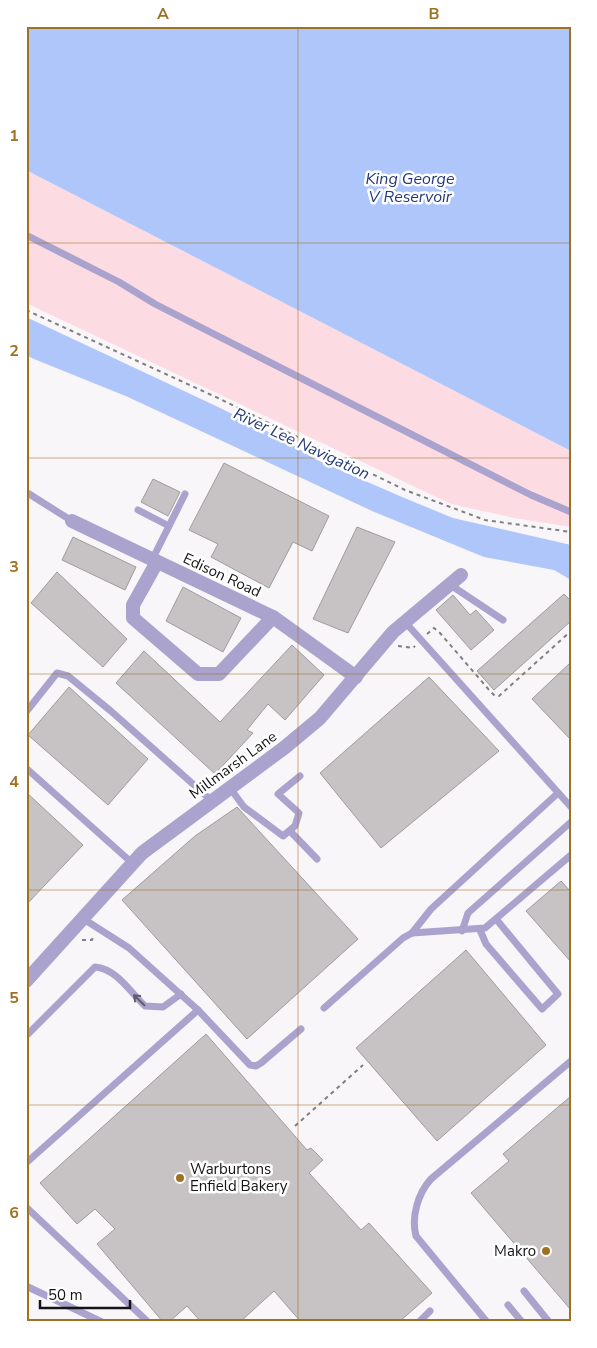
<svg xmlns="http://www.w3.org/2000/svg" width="597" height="1348" font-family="'Nunito Sans',sans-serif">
  <rect width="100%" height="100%" fill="#f9f6fa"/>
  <!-- green -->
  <polygon fill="#fddbe2" points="26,170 571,451 571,527 514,518 451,504 26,303"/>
  <!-- water -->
  <g fill="#afc6fb">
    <polygon points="26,26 571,26 571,451 26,170"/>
    <polygon points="26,317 216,406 285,440 317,460 402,497 453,518 571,545 571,580 554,570 484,557 372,511 128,397 34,359 26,355"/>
  </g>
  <!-- building -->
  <g fill="#c7c3c5" stroke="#9f9b9e">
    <polygon points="224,463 329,516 312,551 293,542 269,588 211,557 218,544 189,530"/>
    <polygon points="153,479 180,492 168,516 141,502"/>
    <polygon points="357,527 395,542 348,633 313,619"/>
    <polygon points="73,537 136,567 125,590 62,560"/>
    <polygon points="57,572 127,639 103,667 31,603"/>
    <polygon points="183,587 241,618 223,652 166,621"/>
    <polygon points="564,594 571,601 571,621 494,690 477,671"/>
    <polygon points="453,595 470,615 476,610 494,630 471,650 436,610"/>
    <polygon points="292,645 324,675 285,720 268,704 247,730 253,733 215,774 116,683 144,651 220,722"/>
    <polygon points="571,662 571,740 532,699"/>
    <polygon points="429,677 499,751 381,848 320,773"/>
    <polygon points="69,687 148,759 108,805 28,735"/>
    <polygon points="26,792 83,845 26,905"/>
    <polygon points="237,807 358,939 247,1039 122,900 195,836"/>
    <polygon points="561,881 571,892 571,962 526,911"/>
    <polygon points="466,950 546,1045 437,1141 356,1048"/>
    <polygon points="206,1034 307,1150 311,1148 323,1160 309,1173 361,1230 369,1223 432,1293 399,1322 301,1322 274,1291 240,1322 201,1322 187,1306 169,1322 163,1322 97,1244 115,1229 95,1209 77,1224 40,1183"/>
    <polygon points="571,1096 571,1310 471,1193 509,1161 503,1154"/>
  </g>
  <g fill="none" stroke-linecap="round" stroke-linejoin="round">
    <!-- path -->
    <g stroke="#817f82" stroke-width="2" stroke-dasharray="4 4" stroke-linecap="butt">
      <polyline points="26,310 218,398 405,490 485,520 571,532"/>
      <polyline points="427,634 434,628 440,633 490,691 495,696 499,696 571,631"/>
      <polyline points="398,646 413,648 415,646"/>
      <polyline points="82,940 92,940 93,937"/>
      <polyline points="26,999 31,993"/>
      <polyline points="295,1126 363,1065"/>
    </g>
    <!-- lane -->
    <g stroke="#a9a3ce" stroke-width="7">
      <polyline points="26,235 119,282 155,304 531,495 571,512"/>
      <polyline points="26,492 72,521"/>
      <polyline points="138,510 169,526"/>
      <polyline points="152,560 185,494"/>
      <polyline points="449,584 503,620"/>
      <polyline points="405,622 571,807"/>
      <polyline points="26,712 57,673 68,676 112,712 212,801"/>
      <polyline points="26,768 131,862"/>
      <polyline points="230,788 244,807 283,836 295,826 299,813 278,794 300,776"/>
      <polyline points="290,831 317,859"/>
      <polyline points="82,918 129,948 198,1010 250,1065 256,1066 261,1063 301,1029"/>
      <polyline points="480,930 486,944 542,1009 558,994 496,919"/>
      <polyline points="462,931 468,913 571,822"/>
      <polyline points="412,933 431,909 558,793"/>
      <polyline points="324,1008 403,938 412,933 485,928 571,855"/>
      <path d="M26,1036L95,967C117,969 130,992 145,1006L163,1007L181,994"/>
      <polyline points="26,1163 198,1010"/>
      <polyline points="26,1207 148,1322"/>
      <polyline points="26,1286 102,1322"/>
      <polyline points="524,1291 549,1322"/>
      <polyline points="508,1305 522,1322"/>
      <polyline points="419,1322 430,1311"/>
      <path d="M487,1322L416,1236C411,1217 418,1193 431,1179L571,1061"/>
    </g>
    <!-- street -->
    <g stroke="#a9a3ce" stroke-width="14">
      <polyline points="72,521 273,617 356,677"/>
      <polyline points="157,562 133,605 133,618 198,674 219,674 273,617"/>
      <polyline points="26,981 142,853 284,748 320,718 393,632 461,575"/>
    </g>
  </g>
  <!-- one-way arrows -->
  <defs><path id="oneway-shaft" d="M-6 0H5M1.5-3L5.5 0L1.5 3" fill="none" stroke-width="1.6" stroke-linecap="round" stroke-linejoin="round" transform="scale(1.25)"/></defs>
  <use stroke="#5f5c72" href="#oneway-shaft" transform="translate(139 1000) rotate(-136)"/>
  <!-- grid -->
  <path fill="none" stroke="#9e7222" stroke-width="1" stroke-opacity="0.55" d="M298,26V1322M26,243H571M26,458H571M26,674H571M26,890H571M26,1105H571"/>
  <!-- markers -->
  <g fill="#9e7222" stroke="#fff" stroke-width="2">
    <circle cx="180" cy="1178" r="5"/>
    <circle cx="546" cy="1251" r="5"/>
  </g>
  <g text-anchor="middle" stroke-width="5" stroke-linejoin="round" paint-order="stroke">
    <!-- street labels -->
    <g font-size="15" fill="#151416" stroke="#fff">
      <text transform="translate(222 575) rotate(25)" y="5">Edison Road</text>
      <text transform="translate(233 765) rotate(-36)" y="5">Millmarsh Lane</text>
    </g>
    <!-- poi labels -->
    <g font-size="15" fill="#151416" stroke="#fff" text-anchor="start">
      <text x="190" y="1174">Warburtons<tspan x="190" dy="17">Enfield Bakery</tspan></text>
      <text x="536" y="1256" text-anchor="end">Makro</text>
    </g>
    <!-- water labels -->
    <g font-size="16" font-style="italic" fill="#253a78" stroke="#fff">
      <text x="410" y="184">King George<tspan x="410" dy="18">V Reservoir</tspan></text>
      <text transform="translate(302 443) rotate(25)" y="6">River Lee Navigation</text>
    </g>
  </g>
  <!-- border -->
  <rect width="597" height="1348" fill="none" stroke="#ffffff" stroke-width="55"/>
  <!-- scale -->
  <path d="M40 1300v8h90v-8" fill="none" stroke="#151416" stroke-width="2.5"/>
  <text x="48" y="1300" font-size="15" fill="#151416" stroke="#ffffff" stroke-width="4" paint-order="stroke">50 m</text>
  <rect x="28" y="28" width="542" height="1292" fill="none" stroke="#9e7222" stroke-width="2"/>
  <g font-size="16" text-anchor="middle" font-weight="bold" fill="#9e7222">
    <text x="163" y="19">A</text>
    <text x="434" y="19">B</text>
    <text x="14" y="141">1</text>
    <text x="14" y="356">2</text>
    <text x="14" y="572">3</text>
    <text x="14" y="787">4</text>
    <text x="14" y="1003">5</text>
    <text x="14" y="1218">6</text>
  </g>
</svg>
